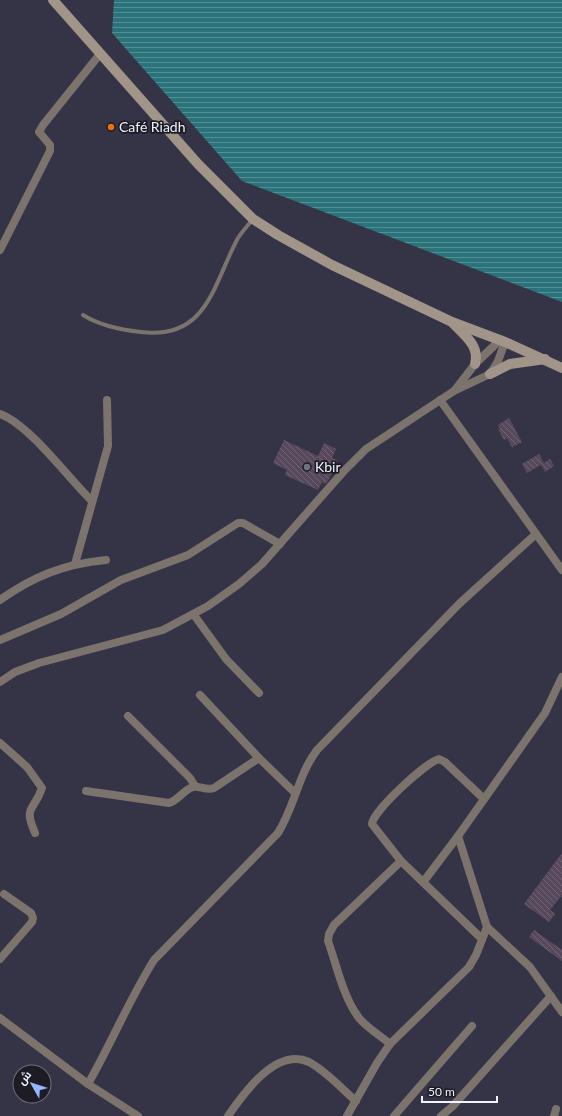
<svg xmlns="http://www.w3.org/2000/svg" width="562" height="1116" font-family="Lato,Cairo,sans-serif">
  <defs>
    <pattern id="water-rules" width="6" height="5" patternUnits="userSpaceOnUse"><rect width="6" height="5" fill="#2b737a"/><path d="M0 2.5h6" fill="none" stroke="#558e95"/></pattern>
    <pattern id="building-back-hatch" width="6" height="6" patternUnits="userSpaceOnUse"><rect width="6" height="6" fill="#57495b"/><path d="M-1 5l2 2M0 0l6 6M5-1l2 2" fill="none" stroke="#706474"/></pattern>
  </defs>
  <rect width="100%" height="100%" fill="#353447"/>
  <!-- water -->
  <polygon fill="url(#water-rules)" points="114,0 562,0 562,302 242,181 112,33"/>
  <!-- building -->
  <g fill="url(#building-back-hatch)">
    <polygon points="509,418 522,442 512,447 507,438 504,440 498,429 500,429 498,425"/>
    <polygon points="284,440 318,456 324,443 336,449 332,458 337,460 328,481 325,484 322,482 318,490 285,475 287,470 273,463"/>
    <polygon points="539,454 544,463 527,473 522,464"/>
    <polygon points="550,459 554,466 545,472 541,465"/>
    <polygon points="562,853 562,895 550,910 555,914 549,922 524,904"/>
    <polygon points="534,930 562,950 562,961 529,937"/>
  </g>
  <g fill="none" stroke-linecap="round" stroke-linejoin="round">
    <!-- lane -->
    <path stroke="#7b736c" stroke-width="4" d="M83,315C99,325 122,330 141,332C208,340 213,284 238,238C242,232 248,225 253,219"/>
    <!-- street -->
    <g stroke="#7b736c" stroke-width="8">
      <polyline points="0,250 50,151 50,145 39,132 43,125 100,54"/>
      <polyline points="455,390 475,364 500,340"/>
      <polyline points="440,400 562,570"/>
      <path d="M0,414C30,425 68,478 92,501"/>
      <polyline points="75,564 108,446 107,400"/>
      <path d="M0,600C34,576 64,564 106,560"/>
      <polyline points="194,615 226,659 259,693"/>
      <polyline points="0,640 61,614 121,580 188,555 238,523 243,523 280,544"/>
      <polyline points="0,682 15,672 39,663 163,630 208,606 239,584 262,564 343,472 366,449 454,391 490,374 498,361 505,342"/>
      <polyline points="200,695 259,758 295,793"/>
      <polyline points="128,716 190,778 195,786"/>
      <path d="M0,743L27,767L42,788C34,812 23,805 35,833"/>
      <path d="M86,791L169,803C179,800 183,790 193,787C199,785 205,791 214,788L259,758"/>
      <polyline points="458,836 487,927 530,967 562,1012"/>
      <polyline points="424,881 458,836 545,713 562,677"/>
      <path d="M482,939L401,861L372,824C373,811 425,763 439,759L445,762L484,799"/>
      <polyline points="0,959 32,922 33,918 31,913 4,894"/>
      <polyline points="0,1018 88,1084 138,1116"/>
      <path d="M390,1044C381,1036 367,1028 359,1018C343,997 337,966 328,941L329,934L334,925L401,861"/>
      <path d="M88,1084C111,1044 129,1000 154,960L278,833C295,806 298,775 317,750L460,603L536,534"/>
      <path d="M228,1116C243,1094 276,1047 309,1062C326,1071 342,1089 356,1101"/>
      <polyline points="347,1116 377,1063 390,1044 469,967 476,955 487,927"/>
      <polyline points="394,1116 472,1026"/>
      <polyline points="441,1116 452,1107 551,996"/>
      <polyline points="554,1116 556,1109"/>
    </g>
    <!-- secondary -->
    <g stroke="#a19589" stroke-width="10">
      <polyline points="53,0 198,164 253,219 278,235 332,265 452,322 505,342 562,368"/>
      <path d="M453,323C465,336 480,346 475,364"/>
      <polyline points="490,374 510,364 545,359"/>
    </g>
  </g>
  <!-- markers -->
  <circle fill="#e8710a" stroke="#1d1c25" stroke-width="1.5" cx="111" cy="127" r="4"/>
  <circle fill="#6b7280" stroke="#1d1c25" stroke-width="1.5" cx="307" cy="467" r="4"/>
  <g text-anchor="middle" stroke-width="3.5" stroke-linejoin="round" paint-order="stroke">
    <!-- poi labels -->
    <g font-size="14" fill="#f2f2fe" stroke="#1d1c25" text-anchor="start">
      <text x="119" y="132">Café Riadh</text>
      <text x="315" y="472">Kbir</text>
    </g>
  </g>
  <!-- north arrow -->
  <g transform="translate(32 1084) rotate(309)"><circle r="19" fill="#1d1c25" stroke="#72727c"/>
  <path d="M0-3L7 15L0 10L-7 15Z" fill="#92b7fd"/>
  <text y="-6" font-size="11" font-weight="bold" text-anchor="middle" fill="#f2f2fe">ش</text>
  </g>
  <!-- scale -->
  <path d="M422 1096v6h75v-6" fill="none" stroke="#f2f2fe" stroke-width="2"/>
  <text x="428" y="1096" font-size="12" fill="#f2f2fe" stroke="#1d1c25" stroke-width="3" paint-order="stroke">50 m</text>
</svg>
